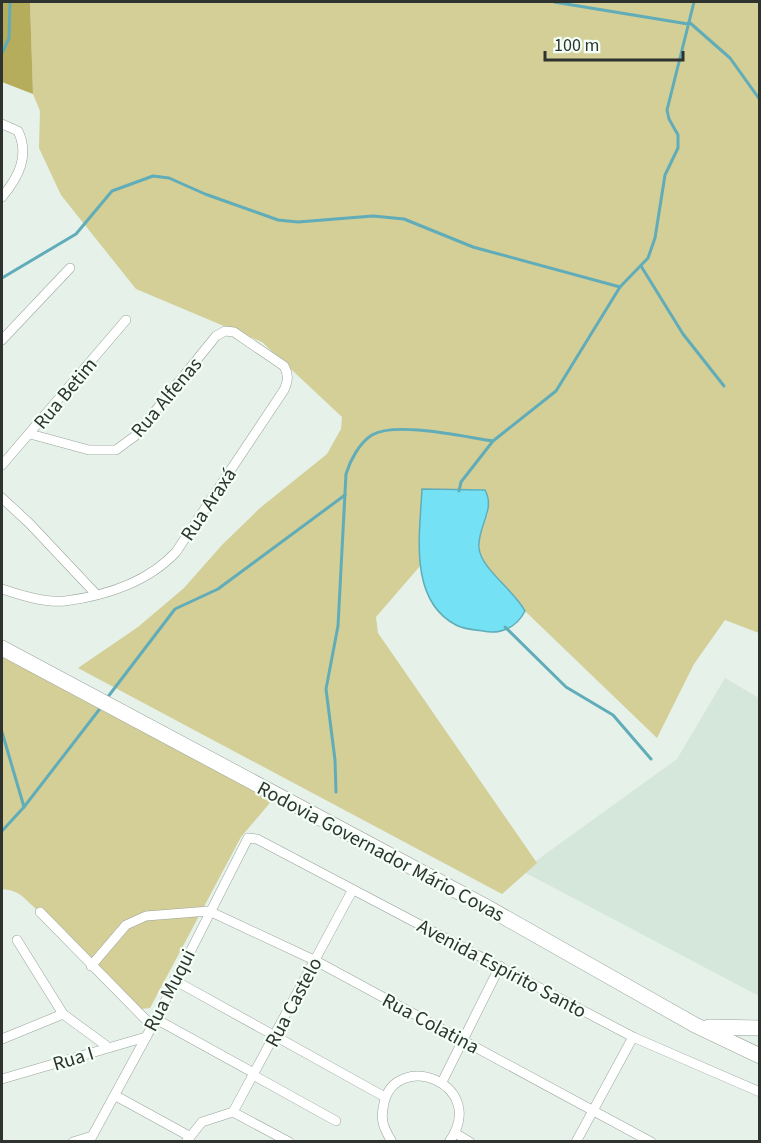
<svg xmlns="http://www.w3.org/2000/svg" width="761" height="1143" font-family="'Source Sans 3',sans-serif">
  <rect width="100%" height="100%" fill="#e5f1e9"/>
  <!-- built -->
  <polygon fill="#d5e7db" points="725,678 759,698 759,996 522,871 677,759"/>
  <!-- green -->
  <g fill="#d4ce97">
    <path d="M30,2H759V633L725,620L694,664L657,738L525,611C514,589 484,572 480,551C477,538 484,526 488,514C489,507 486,498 485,491L480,489H422L420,566L376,617L378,633L537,863L502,894L78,668L138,627L184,588L222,545L260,508L327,454L341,429L342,417L262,342L136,289L61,195L39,148L40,111L33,94Z"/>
    <path d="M2,653L274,798L241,837L150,1008L141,1009C106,977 79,938 40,912C24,900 23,891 2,889Z"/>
  </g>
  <!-- forest -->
  <polygon fill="#b5ac5c" points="2,2 30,2 33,94 2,82"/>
  <!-- water -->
  <path fill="#75e1f4" stroke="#60adb9" stroke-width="1.5" d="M422,489L485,490C496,510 477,527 479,548C481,569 514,590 525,611C517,627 501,635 483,631C474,630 463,629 456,625C408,600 420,533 422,489Z"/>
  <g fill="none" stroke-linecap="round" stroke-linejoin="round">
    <!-- stream -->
    <g stroke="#60adb9" stroke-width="3">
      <polyline points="554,2 688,24"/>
      <polyline points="689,22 730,58 760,100"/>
      <polyline points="2,53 9,38 10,2"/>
      <polyline points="641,266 683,334 724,386"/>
      <polyline points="2,278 76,234 112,191 153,176 169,178 205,194 278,220 298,222 373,216 404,219 473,247 620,287"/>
      <polyline points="459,491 461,482 493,441 556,391 620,287 648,258 655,238 665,175 678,148 678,135 669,119 667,110 694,2"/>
      <polyline points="505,627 566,687 613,715 651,759"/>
      <polyline points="107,698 175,609 218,589 345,495"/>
      <polyline points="2,732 24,807"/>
      <path d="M336,792L335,760L326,689L338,626L346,474C350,461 359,443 372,435C396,421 465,437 493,441"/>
      <polyline points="2,831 24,807 102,706"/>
    </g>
    <!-- minor casing -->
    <g stroke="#99a49d" stroke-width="10">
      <g id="minor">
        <path d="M2,124L18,131C30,156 18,178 2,197"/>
        <polyline points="2,340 70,268"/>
        <polyline points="2,465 126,320"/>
        <polyline points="2,498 30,524 95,593"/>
        <path d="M2,589C20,595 45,603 65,601C105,596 148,582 176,552L284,390C288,381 289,375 284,366L234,332L225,331L216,336L135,436L116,450H89L30,434"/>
        <polyline points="40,912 152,1026"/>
        <polyline points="17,940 63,1014 108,1047"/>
        <polyline points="91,966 126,925 146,916 209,911 316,961 651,1142"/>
        <polyline points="174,980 385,1097"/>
        <polyline points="156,1019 254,1073"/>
        <polyline points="2,1039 63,1014"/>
        <polyline points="253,1075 336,1121"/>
        <polyline points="2,1079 146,1037"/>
        <polyline points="442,1082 500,966"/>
        <polyline points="116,1096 189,1136"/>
        <polyline points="233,1112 352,891"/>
        <polyline points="455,1133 470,1142"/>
        <polyline points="73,1142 92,1136"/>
        <polyline points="89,1142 156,1019 248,838 257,839 633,1037 760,1092"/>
        <polyline points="186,1142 202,1122 233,1112 289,1142"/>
        <path d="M392,1142C383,1127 380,1120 384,1103C396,1049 490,1084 449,1142"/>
        <polyline points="576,1142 633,1037"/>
      </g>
    </g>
    <!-- primary casing -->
    <g stroke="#99a49d" stroke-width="16">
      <g id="primary">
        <polyline points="2,648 483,905 695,1025 760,1056"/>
        <polyline points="709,1027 760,1028"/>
      </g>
    </g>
    <!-- minor -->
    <use href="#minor" stroke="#fff" stroke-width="9"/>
    <!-- primary -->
    <use href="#primary" stroke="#fff" stroke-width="15"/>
  </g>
  <g text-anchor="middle" stroke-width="4.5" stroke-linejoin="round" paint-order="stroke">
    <!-- street labels -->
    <g font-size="20" fill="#2e3330" stroke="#f3fff7">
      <text transform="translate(65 393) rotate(-50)" y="7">Rua Betim</text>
      <text transform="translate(166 397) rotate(-50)" y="7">Rua Alfenas</text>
      <text transform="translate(208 504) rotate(-56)" y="7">Rua Araxá</text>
      <text transform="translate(381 851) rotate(28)" y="7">Rodovia Governador Mário Covas</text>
      <text transform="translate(502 968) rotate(28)" y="7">Avenida Espírito Santo</text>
      <text transform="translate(169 990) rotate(-63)" y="7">Rua Muqui</text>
      <text transform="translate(293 1002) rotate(-62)" y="7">Rua Castelo</text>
      <text transform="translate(431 1023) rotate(28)" y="7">Rua Colatina</text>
      <text transform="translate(73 1058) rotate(-17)" y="7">Rua I</text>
    </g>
  </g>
  <!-- border -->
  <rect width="761" height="1143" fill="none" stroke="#2e3330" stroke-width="6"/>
  <!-- scale -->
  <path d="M545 51v9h138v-9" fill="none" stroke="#2e3330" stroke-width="3"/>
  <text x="554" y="51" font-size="18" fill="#2e3330" stroke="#f3fff7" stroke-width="4.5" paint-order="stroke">100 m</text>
</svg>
